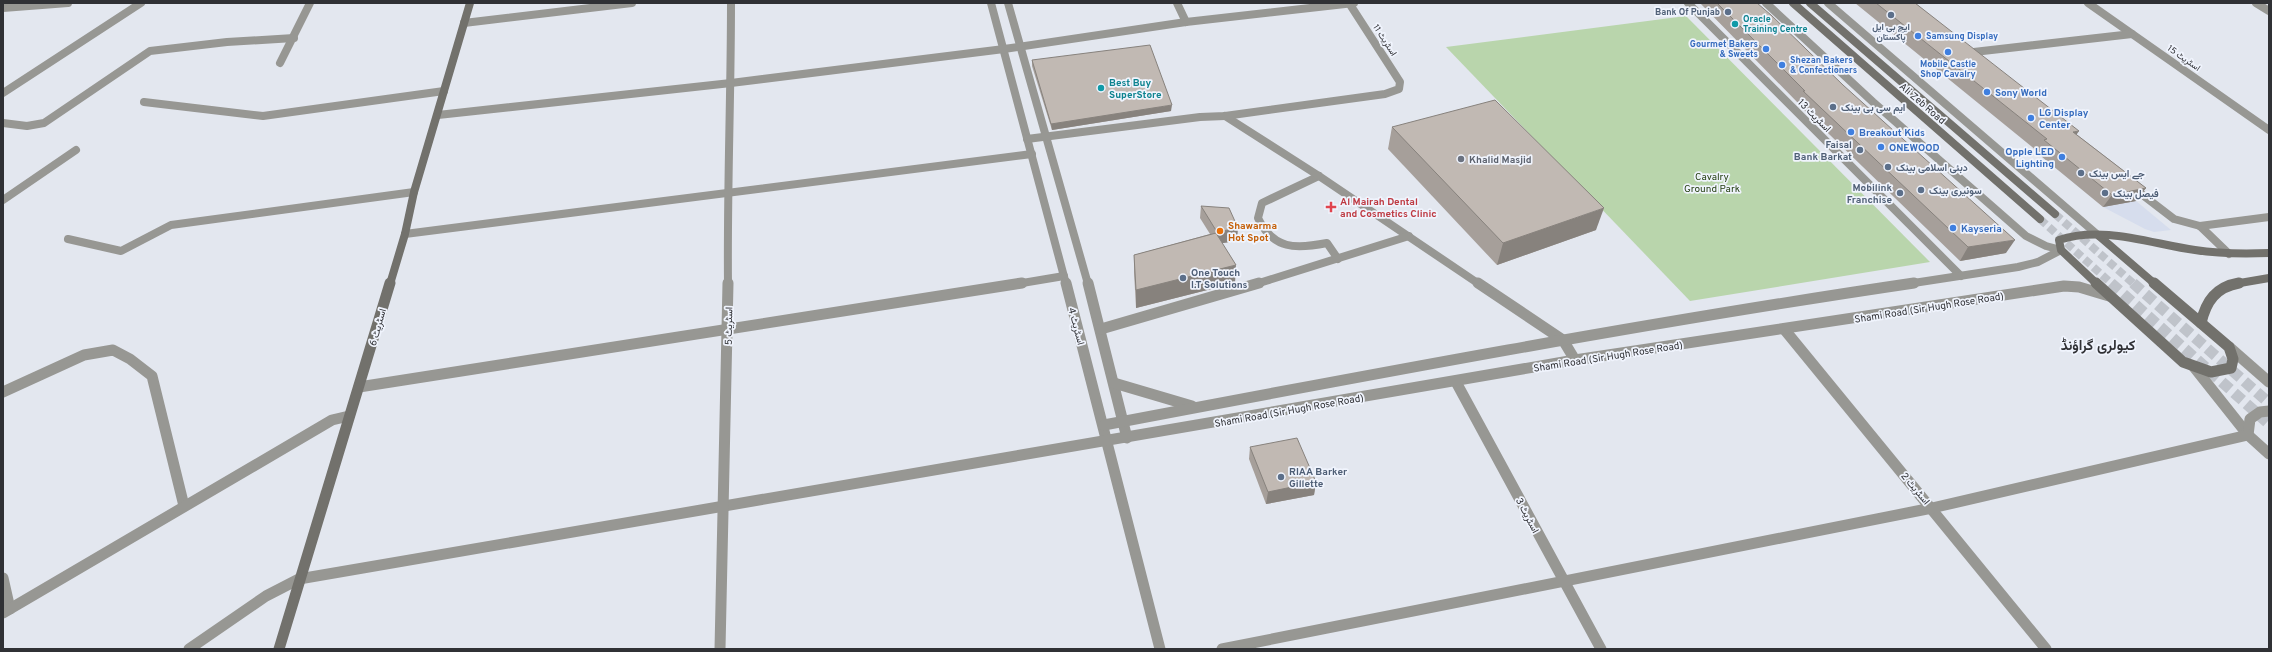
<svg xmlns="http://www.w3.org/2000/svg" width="2272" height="652" font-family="Overpass,Vazirmatn,sans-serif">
  <rect width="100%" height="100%" fill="#e3e7ef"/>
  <!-- built -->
  <polygon fill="#d6dded" points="2136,201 2171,230 2154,232 2145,229 2103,207"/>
  <!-- green -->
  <polygon fill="#b9d5ac" points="1686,16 1930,262 1690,301 1446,47"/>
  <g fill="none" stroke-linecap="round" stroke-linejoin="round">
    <!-- secondary-tunnel-far1 -->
    <g stroke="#bfc3ca" stroke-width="8" stroke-dasharray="8 4" stroke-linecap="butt">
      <polyline points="2055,214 2134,284"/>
      <polyline points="2040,219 2112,284"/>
    </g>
    <!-- secondary-tunnel -->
    <g stroke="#bfc3ca" stroke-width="11" stroke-dasharray="11 5.5" stroke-linecap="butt">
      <polyline points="2111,283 2269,424"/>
      <polyline points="2133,283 2269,403"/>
    </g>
    <!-- lane -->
    <path stroke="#979793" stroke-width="8" d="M1319,176L1262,203L1258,218C1273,250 1296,249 1327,243L1338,259"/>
    <!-- street-far1 -->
    <g stroke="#979793" stroke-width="8">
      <polyline points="991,3 1066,284"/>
      <polyline points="1008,3 1088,284"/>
      <polyline points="1177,3 1186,22"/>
      <polyline points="1688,3 1961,276"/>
      <polyline points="1766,3 1873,102 2026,236 2046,246 2061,250"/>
      <polyline points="1828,3 2099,236"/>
      <polyline points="2088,3 2269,130"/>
      <polyline points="2256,3 2269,11"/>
      <polyline points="3,8 68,3"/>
      <polyline points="464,23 632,3"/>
      <polyline points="1965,53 2132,34"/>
      <polyline points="280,63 310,3"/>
      <polyline points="3,93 141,3"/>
      <polyline points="144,102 263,116 444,91"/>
      <polyline points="438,115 731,83 1004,49 1186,22 1354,3"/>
      <polyline points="1225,116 1319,176 1479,284"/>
      <polyline points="3,123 27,126 44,123 150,51 227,42 294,38"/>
      <polyline points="1027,139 1200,117 1225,116 1385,94 1399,89 1400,82 1349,3"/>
      <polyline points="2131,186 2174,219 2200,226 2229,254"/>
      <polyline points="3,200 76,150"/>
      <polyline points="2200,226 2269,217"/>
      <polyline points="405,234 1032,154"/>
      <polyline points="68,239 121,251 171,225 414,192"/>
      <path d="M728,284C727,190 731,97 731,3"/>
      <polyline points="1016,284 1064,276"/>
      <polyline points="1256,284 1409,236"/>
      <polyline points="1907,284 2018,267 2038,262 2061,250"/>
    </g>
    <!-- street -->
    <g stroke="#979793" stroke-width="11">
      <polyline points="1066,283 1160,649"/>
      <polyline points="1088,283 1127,438"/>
      <polyline points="1478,283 1563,340 1575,360"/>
      <polyline points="1101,329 1259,283"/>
      <polyline points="1784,329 2046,649"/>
      <polyline points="2229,347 2269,382"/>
      <polyline points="2194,367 2248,435 2269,454"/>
      <polyline points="1456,382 1601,649"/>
      <polyline points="1114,383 1192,406"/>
      <polyline points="359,387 1022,283"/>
      <polyline points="3,392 84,355 113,350 130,359 152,376 184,506"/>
      <path d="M1104,425C1373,374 1643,323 1914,283"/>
      <polyline points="2248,435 2250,419 2260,412 2269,411"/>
      <polyline points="3,578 10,609"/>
      <polyline points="3,613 332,420 349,416"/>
      <polyline points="189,649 266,596 299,579 1575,360 2064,286 2079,287 2109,296"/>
      <polyline points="720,649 728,283"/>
      <polyline points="1222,649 1932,508 2248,435"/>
    </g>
    <!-- secondary-far1 -->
    <g stroke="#72716c" stroke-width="8">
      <polyline points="1793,3 2040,219"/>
      <polyline points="1810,3 2055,214"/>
      <polyline points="2099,236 2155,284"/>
      <polyline points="390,284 405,234 414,192 470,3"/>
      <path d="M2097,284L2061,250L2059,240C2102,225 2152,244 2195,250C2220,254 2244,254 2269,253"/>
      <polyline points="2234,284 2269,278"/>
    </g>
    <!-- secondary -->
    <g stroke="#72716c" stroke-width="11">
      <polyline points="2096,283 2183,362 2211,372 2231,368 2233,359 2229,347 2154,283"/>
      <path d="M2201,323C2206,301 2216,287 2239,283"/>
      <polyline points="279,649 390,283"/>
    </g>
  </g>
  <!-- wall -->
  <g fill="#a69f9a">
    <polygon points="1700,3 1757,3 2006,253 1960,261 1798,104 1798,103"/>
    <polygon points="1855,3 1915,3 2076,134 2146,188 2136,201 2103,207 2036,152 2037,151"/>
    <polygon points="1032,60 1171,111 1052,130 1032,66"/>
    <polygon points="1392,127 1596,230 1497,265 1388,149"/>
    <polygon points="1201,206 1237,241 1222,243 1235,283 1136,308 1134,272 1134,255 1210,234 1200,218"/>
    <polygon points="1250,447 1316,482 1314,495 1266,504 1249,459"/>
  </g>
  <!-- shaded-wall -->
  <g fill="#87827d">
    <polygon points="1172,105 1171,111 1052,130 1051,124"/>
    <polygon points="2079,131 2070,144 2073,132"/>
    <polygon points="2146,188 2136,201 2103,207 2112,195"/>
    <polygon points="1604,208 1596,230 1497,265 1503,243"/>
    <polygon points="1238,228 1237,241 1216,244 1217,232"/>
    <polygon points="2015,240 2006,253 1960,261 1968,247"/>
    <polygon points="1236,265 1235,283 1136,308 1136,290"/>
    <polygon points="1316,482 1314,495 1266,504 1268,492"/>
  </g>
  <!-- building -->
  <g fill="#c1b9b3" stroke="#87827d">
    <polygon points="1717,3 1757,3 1771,15 1843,85 2015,240 1968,247 1803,91 1805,91"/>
    <polygon points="1876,3 1915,3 2079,131 2073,132 2146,188 2112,195 2044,140 2047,139"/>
    <polygon points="1150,45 1172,105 1051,124 1032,60"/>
    <polygon points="1495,100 1604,208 1503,243 1392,127"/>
    <polygon points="1201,206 1229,208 1238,228 1217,232"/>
    <polygon points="1216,233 1236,265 1136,290 1134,255"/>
    <polygon points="1297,438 1316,482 1268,492 1250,447"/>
  </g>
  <!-- markers -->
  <g fill="#5c6f8a" stroke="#f0f4fd" stroke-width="1.5">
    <circle cx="1728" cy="12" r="4"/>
    <circle cx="1891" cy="15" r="4"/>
    <circle cx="1833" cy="107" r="4"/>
    <circle cx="1860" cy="150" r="4"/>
    <circle cx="1888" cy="167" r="4"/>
    <circle cx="2081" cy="173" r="4"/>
    <circle cx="1921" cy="190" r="4"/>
    <circle cx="1900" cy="193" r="4"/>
    <circle cx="2105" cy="193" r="4"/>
    <circle cx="1183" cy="278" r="4"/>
    <circle cx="1281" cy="477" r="4"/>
  </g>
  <g fill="#0f9aa8" stroke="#f0f4fd" stroke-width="1.5">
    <circle cx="1735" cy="24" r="4"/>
    <circle cx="1101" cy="88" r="4"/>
  </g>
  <g fill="#3f7fe0" stroke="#f0f4fd" stroke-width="1.5">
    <circle cx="1918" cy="36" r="4"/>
    <circle cx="1766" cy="49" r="4"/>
    <circle cx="1948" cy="52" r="4"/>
    <circle cx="1782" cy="65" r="4"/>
    <circle cx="1987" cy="92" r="4"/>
    <circle cx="2031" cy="118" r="4"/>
    <circle cx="1851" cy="132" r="4"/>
    <circle cx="1881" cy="147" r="4"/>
    <circle cx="2062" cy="157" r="4"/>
    <circle cx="1953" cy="228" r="4"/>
  </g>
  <circle fill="#6b7280" stroke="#f0f4fd" stroke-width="1.5" cx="1461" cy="159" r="4"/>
  <path fill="#e0444e" stroke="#f0f4fd" stroke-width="1.5" d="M1329 201h4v4h4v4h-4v4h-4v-4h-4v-4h4z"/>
  <circle fill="#e8710a" stroke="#f0f4fd" stroke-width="1.5" cx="1220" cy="231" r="4"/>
  <g text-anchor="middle" stroke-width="3.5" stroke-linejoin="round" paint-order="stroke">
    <!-- far-service labels -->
    <g font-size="9" font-weight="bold" fill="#4e5e75" stroke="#f0f4fd" text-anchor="end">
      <text x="1720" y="15">Bank Of Punjab</text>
      <text x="1891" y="30" text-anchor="middle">ایچ بی ایل<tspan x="1891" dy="10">پاکستان</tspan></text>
    </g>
    <!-- far-culture labels -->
    <g font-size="9" font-weight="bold" fill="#0d838f" stroke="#f0f4fd" text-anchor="start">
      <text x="1743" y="22">Oracle<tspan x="1743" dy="10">Training Centre</tspan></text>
    </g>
    <!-- far-shop labels -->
    <g font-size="9" font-weight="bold" fill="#366cbe" stroke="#f0f4fd" text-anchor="start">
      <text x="1926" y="39">Samsung Display</text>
      <text x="1758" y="47" text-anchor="end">Gourmet Bakers<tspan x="1758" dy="10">&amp; Sweets</tspan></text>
      <text x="1790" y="63">Shezan Bakers<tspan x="1790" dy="10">&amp; Confectioners</tspan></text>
      <text x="1948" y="67" text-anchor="middle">Mobile Castle<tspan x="1948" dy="10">Shop Cavalry</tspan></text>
    </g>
    <!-- far-street labels -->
    <g font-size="9" fill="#303135" stroke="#f0f4fd">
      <text transform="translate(1385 40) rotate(57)" y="3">اسٹریٹ 11</text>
      <text transform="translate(2184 58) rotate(35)" y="3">اسٹریٹ 15</text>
    </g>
    <!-- culture labels -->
    <g font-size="10" font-weight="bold" fill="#0d838f" stroke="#f0f4fd" text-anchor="start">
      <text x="1109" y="86">Best Buy<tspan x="1109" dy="12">SuperStore</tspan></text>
    </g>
    <!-- shop labels -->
    <g font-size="10" font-weight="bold" fill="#366cbe" stroke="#f0f4fd" text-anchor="start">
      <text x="1995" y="96">Sony World</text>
      <text x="2039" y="116">LG Display<tspan x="2039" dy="12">Center</tspan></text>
      <text x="1859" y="136">Breakout Kids</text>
      <text x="1889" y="151">ONEWOOD</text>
      <text x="2054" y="155" text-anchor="end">Opple LED<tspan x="2054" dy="12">Lighting</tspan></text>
      <text x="1961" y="232">Kayseria</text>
    </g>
    <!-- street labels -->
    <g font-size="10" fill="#303135" stroke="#f0f4fd">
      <text transform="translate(1923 103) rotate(41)" y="4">Ali Zeb Road</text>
      <text transform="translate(1815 115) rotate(45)" y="4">اسٹریٹ 13</text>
      <text transform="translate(1929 307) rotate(-9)" y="4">Shami Road (Sir Hugh Rose Road)</text>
      <text transform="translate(728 326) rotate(-89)" y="4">اسٹریٹ 5</text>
      <text transform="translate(1077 326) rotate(75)" y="4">اسٹریٹ 4</text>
      <text transform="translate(377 327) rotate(-74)" y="4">اسٹریٹ 6</text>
      <text transform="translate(1608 356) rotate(-9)" y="4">Shami Road (Sir Hugh Rose Road)</text>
      <text transform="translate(1289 410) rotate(-10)" y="4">Shami Road (Sir Hugh Rose Road)</text>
      <text transform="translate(1916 488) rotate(50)" y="4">اسٹریٹ 2</text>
      <text transform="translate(1528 515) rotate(62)" y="4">اسٹریٹ 3</text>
    </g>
    <!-- service labels -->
    <g font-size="10" font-weight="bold" fill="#4e5e75" stroke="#f0f4fd" text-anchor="start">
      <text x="1841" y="111">ایم سی بی بینک</text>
      <text x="1852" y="148" text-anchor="end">Faisal<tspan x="1852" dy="12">Bank Barkat</tspan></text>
      <text x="1896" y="171">دبئی اسلامی بینک</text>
      <text x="2089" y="177">جے ایس بینک</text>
      <text x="1892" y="191" text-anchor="end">Mobilink<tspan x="1892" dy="12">Franchise</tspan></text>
      <text x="1929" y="194">سونیری بینک</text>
      <text x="2113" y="197">فیصل بینک</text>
      <text x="1191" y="276">One Touch<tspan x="1191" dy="12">I.T Solutions</tspan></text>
      <text x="1289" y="475">RIAA Barker<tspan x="1289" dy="12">Gillette</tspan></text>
    </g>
    <!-- worship labels -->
    <g font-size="10" font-weight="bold" fill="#5b616d" stroke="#f0f4fd" text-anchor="start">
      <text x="1469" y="163">Khalid Masjid</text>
    </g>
    <!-- park labels -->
    <g font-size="10" fill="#1d3909" stroke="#f0f4fd">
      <text x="1712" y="180">Cavalry<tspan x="1712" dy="12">Ground Park</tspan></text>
    </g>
    <!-- health labels -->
    <g font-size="10" font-weight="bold" fill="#be3a42" stroke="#f0f4fd" text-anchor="start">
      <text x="1340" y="205">Al Mairah Dental<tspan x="1340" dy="12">and Cosmetics Clinic</tspan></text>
    </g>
    <!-- food labels -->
    <g font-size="10" font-weight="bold" fill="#c56008" stroke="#f0f4fd" text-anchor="start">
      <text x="1228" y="229">Shawarma<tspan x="1228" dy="12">Hot Spot</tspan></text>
    </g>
    <!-- district labels -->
    <g font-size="14" font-weight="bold" fill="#303135" stroke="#f0f4fd">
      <text x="2098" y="350">کیولری گراؤنڈ</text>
    </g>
  </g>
  <!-- border -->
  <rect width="2272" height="652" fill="none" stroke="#303135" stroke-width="8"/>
</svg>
